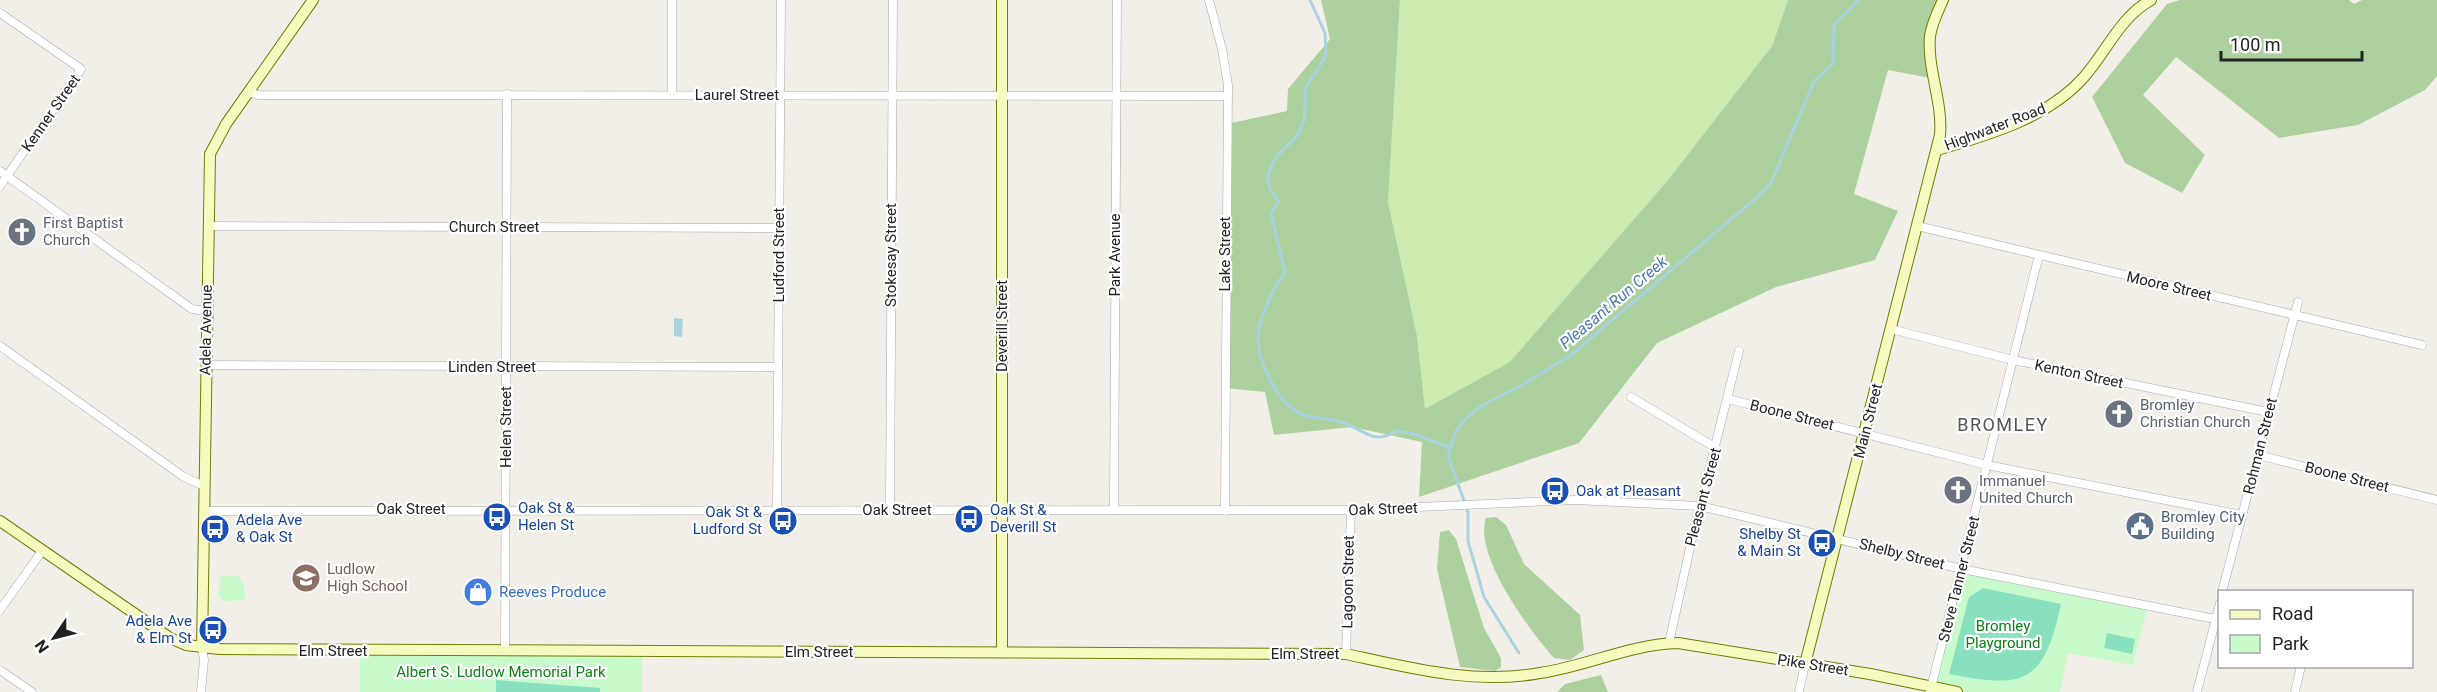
<svg xmlns="http://www.w3.org/2000/svg" width="2437" height="692" font-family="Roboto,sans-serif">
  <rect width="100%" height="100%" fill="#f2efe9"/>
  <!-- grass -->
  <polygon fill="#cdebb0" points="1400,0 1788,0 1772,46 1668,180 1510,363 1425,410 1417,336 1388,202"/>
  <!-- forest -->
  <g fill="#add19e">
    <polygon points="1321,0 1400,0 1388,202 1417,336 1425,409 1510,362 1668,180 1772,46 1788,0 1943,0 1930,36 1935,79 1888,70 1854,194 1898,211 1875,260 1776,287 1657,343 1579,443 1419,497 1422,442 1352,427 1274,435 1265,392 1225,388 1227,124 1287,111 1288,89 1330,39"/>
    <polygon points="2180,0 2349,0 2354,4 2362,0 2437,0 2437,76 2425,90 2358,125 2279,138 2176,57 2143,95 2205,155 2182,193 2125,163 2092,97 2167,4"/>
    <path d="M1496,517L1506,525L1524,564L1580,615L1584,650L1570,660L1554,658C1530,631 1473,555 1486,518Z"/>
    <polygon points="1449,530 1456,539 1484,628 1501,658 1501,667 1495,671 1460,667 1437,569 1440,532"/>
    <polygon points="1601,675 1608,692 1557,692 1565,684"/>
  </g>
  <!-- park -->
  <g fill="#c8facc">
    <polygon points="1962,569 2148,606 2133,665 2068,653 2060,692 1957,692 1931,687"/>
    <polygon points="221,576 239,576 244,585 245,600 223,601 218,595"/>
    <polygon points="360,651 642,652 642,692 360,692"/>
  </g>
  <!-- pitch -->
  <g fill="#88e0be">
    <path d="M1983,588L2061,604C2044,683 2025,689 1949,674L1969,597Z"/>
    <polygon points="2107,633 2135,639 2132,654 2104,648"/>
    <polygon points="496,680 600,688 600,692 496,692"/>
  </g>
  <!-- water -->
  <polygon fill="#aad3df" points="674,318 683,319 682,337 674,336"/>
  <g fill="none" stroke-linecap="round" stroke-linejoin="round">
    <!-- stream -->
    <g stroke="#aad3df" stroke-width="3">
      <path d="M1310,0L1325,33L1326,56L1306,87L1304,121L1296,137L1275,158L1267,178L1271,191L1279,201L1271,213L1285,272C1273,288 1261,314 1258,335C1256,359 1278,404 1301,414C1314,419 1328,418 1341,422C1364,429 1373,446 1396,431L1414,434L1451,448"/>
      <polyline points="1519,653 1484,597 1468,541 1468,512 1448,456 1456,431 1466,418 1481,406 1519,387 1571,355 1755,199 1771,183 1814,81 1833,64 1834,25 1858,0"/>
    </g>
    <!-- street casing -->
    <g stroke="#a9a9a9" stroke-width="9">
      <g id="street">
        <polyline points="672,0 672,95"/>
        <polyline points="1209,0 1222,49 1228,85 1225,511"/>
        <polyline points="0,13 81,69 0,186"/>
        <polyline points="248,92 258,95 1227,96"/>
        <polyline points="0,171 192,309 207,311"/>
        <polyline points="208,226 779,228"/>
        <polyline points="1917,226 2422,345"/>
        <polyline points="1891,329 2013,360 2268,412"/>
        <polyline points="0,346 184,477 204,486"/>
        <polyline points="206,365 778,367"/>
        <polyline points="1631,397 1716,448"/>
        <polyline points="1728,399 1987,465 2242,515"/>
        <polyline points="2258,455 2437,500"/>
        <polyline points="777,510 781,0"/>
        <polyline points="890,510 893,0"/>
        <polyline points="1114,510 1117,0"/>
        <polyline points="204,511 1351,510 1575,500 1700,506 1962,569 2215,619"/>
        <polyline points="2222,592 2298,302"/>
        <polyline points="0,610 42,551"/>
        <polyline points="1669,643 1695,525 1739,351"/>
        <polyline points="505,651 507,94"/>
        <polyline points="1346,654 1351,510"/>
        <polyline points="0,670 32,692"/>
        <polyline points="201,692 204,660 202,648"/>
        <polyline points="1799,692 1805,664"/>
        <polyline points="1930,692 2039,255"/>
        <polyline points="2197,692 2220,603"/>
        <polyline points="2295,692 2301,666"/>
      </g>
    </g>
    <!-- secondary casing -->
    <g stroke="#707d05" stroke-width="12">
      <g id="secondary">
        <path d="M1937,150C1988,135 2048,118 2084,77C2107,51 2120,17 2151,0"/>
        <path d="M0,521L170,638L186,645L219,649L1346,654C1410,668 1474,685 1540,673C1587,666 1631,644 1678,643L1870,674L1957,692"/>
        <polyline points="202,648 210,154 226,124 313,0"/>
        <polyline points="1002,652 1002,0"/>
        <path d="M1805,664L1940,135C1943,102 1927,69 1930,36C1932,23 1938,11 1943,0"/>
      </g>
    </g>
    <!-- street -->
    <use href="#street" stroke="#fff" stroke-width="8"/>
    <!-- secondary -->
    <use href="#secondary" stroke="#f7fabf" stroke-width="10"/>
  </g>
  <!-- icons -->
  <defs>
    <g id="church-disc" transform="scale(1.5)"><circle r="9.5" fill="#6b7280" stroke="#fff"/><path d="M-1.2-6h2.4v3.5h3.3v2.4h-3.3V6h-2.4V-.1h-3.3v-2.4h3.3Z" fill="#fff"/></g>
    <g id="bus-disc" transform="scale(1.5)"><circle r="9.5" fill="#1a4fb4" stroke="#fff"/><path d="M-5-6H5V4H4V6H2V4H-2V6H-4V4H-5ZM-3.5-4V0h7V-4ZM-3.5 1.2v1.5H-2V1.2ZM2 1.2v1.5H3.5V1.2Z" fill="#fff"/></g>
    <g id="civic-disc" transform="scale(1.5)"><circle r="9.5" fill="#5c6f8a" stroke="#fff"/><path d="M-.6-6.5H3V-4.5H.6V-3L4-1V1h2V6H-6V1h2V-1L-.6-3ZM-1.2 2.5V6h2.4V2.5Z" fill="#fff"/></g>
    <g id="school-disc" transform="scale(1.5)"><circle r="9.5" fill="#8d6e63" stroke="#fff"/><path d="M0-5L7-2L0 1L-7-2ZM-4 1L0 2.5L4 1V4Q0 6-4 4Z" fill="#fff"/></g>
    <g id="shop-disc" transform="scale(1.5)"><circle r="9.5" fill="#3f7fe0" stroke="#fff"/><path d="M-5-2.5h2.3a2.7 3.5 0 0 1 5.4 0H5L5.5 6h-11ZM-1.5-2.5h3a1.5 2.3 0 0 0-3 0Z" fill="#fff"/></g>
  </defs>
  <g fill-rule="evenodd">
    <use href="#church-disc" x="22" y="232"/>
    <use href="#church-disc" x="2119" y="414"/>
    <use href="#church-disc" x="1958" y="490"/>
    <use href="#bus-disc" x="1555" y="491"/>
    <use href="#bus-disc" x="497" y="517"/>
    <use href="#bus-disc" x="969" y="519"/>
    <use href="#bus-disc" x="783" y="521"/>
    <use href="#civic-disc" x="2140" y="526"/>
    <use href="#bus-disc" x="215" y="529"/>
    <use href="#bus-disc" x="1822" y="543"/>
    <use href="#school-disc" x="306" y="578"/>
    <use href="#shop-disc" x="478" y="592"/>
    <use href="#bus-disc" x="213" y="630"/>
  </g>
  <g text-anchor="middle" stroke-width="4.5" stroke-linejoin="round" paint-order="stroke">
    <!-- street labels -->
    <g font-size="15" fill="#222" stroke="#fff">
      <text x="737" y="100">Laurel Street</text>
      <text transform="translate(51 113) rotate(-55)" y="5">Kenner Street</text>
      <text transform="translate(1995 127) rotate(-21)" y="5">Highwater Road</text>
      <text x="494" y="232">Church Street</text>
      <text transform="translate(1225 254) rotate(-90)" y="5">Lake Street</text>
      <text transform="translate(779 255) rotate(-90)" y="5">Ludford Street</text>
      <text transform="translate(891 255) rotate(-90)" y="5">Stokesay Street</text>
      <text transform="translate(1115 255) rotate(-90)" y="5">Park Avenue</text>
      <text transform="translate(2169 286) rotate(13)" y="5">Moore Street</text>
      <text transform="translate(1002 326) rotate(-90)" y="5">Deverill Street</text>
      <text transform="translate(206 330) rotate(-89)" y="5">Adela Avenue</text>
      <text x="492" y="372">Linden Street</text>
      <text transform="translate(2079 374) rotate(12)" y="5">Kenton Street</text>
      <text transform="translate(1792 415) rotate(14)" y="5">Boone Street</text>
      <text transform="translate(1868 421) rotate(-76)" y="5">Main Street</text>
      <text transform="translate(506 427) rotate(-90)" y="5">Helen Street</text>
      <text transform="translate(2260 446) rotate(-76)" y="5">Rohman Street</text>
      <text transform="translate(2347 477) rotate(14)" y="5">Boone Street</text>
      <text transform="translate(1703 497) rotate(-75)" y="5">Pleasant Street</text>
      <text x="411" y="514">Oak Street</text>
      <text transform="translate(1383 509) rotate(-2)" y="5">Oak Street</text>
      <text x="897" y="515">Oak Street</text>
      <text transform="translate(1902 554) rotate(14)" y="5">Shelby Street</text>
      <text transform="translate(1959 579) rotate(-76)" y="5">Steve Tanner Street</text>
      <text transform="translate(1348 582) rotate(-89)" y="5">Lagoon Street</text>
      <text x="333" y="656">Elm Street</text>
      <text x="819" y="657">Elm Street</text>
      <text x="1305" y="659">Elm Street</text>
      <text transform="translate(1813 665) rotate(9)" y="5">Pike Street</text>
    </g>
    <!-- worship labels -->
    <g font-size="15" fill="#5b616d" stroke="#fff" text-anchor="start">
      <text x="43" y="228">First Baptist<tspan x="43" dy="17">Church</tspan></text>
      <text x="2140" y="410">Bromley<tspan x="2140" dy="17">Christian Church</tspan></text>
      <text x="1979" y="486">Immanuel<tspan x="1979" dy="17">United Church</tspan></text>
    </g>
    <!-- transit labels -->
    <g font-size="15" fill="#164399" stroke="#fff" text-anchor="start">
      <text x="1576" y="496">Oak at Pleasant</text>
      <text x="518" y="513">Oak St &amp;<tspan x="518" dy="17">Helen St</tspan></text>
      <text x="990" y="515">Oak St &amp;<tspan x="990" dy="17">Deverill St</tspan></text>
      <text x="762" y="517" text-anchor="end">Oak St &amp;<tspan x="762" dy="17">Ludford St</tspan></text>
      <text x="236" y="525">Adela Ave<tspan x="236" dy="17">&amp; Oak St</tspan></text>
      <text x="1801" y="539" text-anchor="end">Shelby St<tspan x="1801" dy="17">&amp; Main St</tspan></text>
      <text x="192" y="626" text-anchor="end">Adela Ave<tspan x="192" dy="17">&amp; Elm St</tspan></text>
    </g>
    <!-- service labels -->
    <g font-size="15" fill="#4e5e75" stroke="#fff" text-anchor="start">
      <text x="2161" y="522">Bromley City<tspan x="2161" dy="17">Building</tspan></text>
    </g>
    <!-- education labels -->
    <g font-size="15" fill="#785e54" stroke="#fff" text-anchor="start">
      <text x="327" y="574">Ludlow<tspan x="327" dy="17">High School</tspan></text>
    </g>
    <!-- shop labels -->
    <g font-size="15" fill="#366cbe" stroke="#fff" text-anchor="start">
      <text x="499" y="597">Reeves Produce</text>
    </g>
    <!-- park labels -->
    <g font-size="15" fill="#0c8416" stroke="#fff">
      <text x="2003" y="631">Bromley<tspan x="2003" dy="17">Playground</tspan></text>
      <text x="501" y="677">Albert S. Ludlow Memorial Park</text>
    </g>
    <!-- water labels -->
    <g font-size="16" font-style="italic" fill="#4a7aab" stroke="#fff">
      <text transform="translate(1613 302) rotate(-40)" y="6">Pleasant Run Creek</text>
    </g>
    <!-- quarter labels -->
    <g font-size="18" letter-spacing="1.5" fill="#555" stroke="#fff">
      <text x="2003" y="431">BROMLEY</text>
    </g>
  </g>
  <!-- legend -->
  <rect x="2218" y="590" width="195" height="78" fill="#ffffff" stroke="#a7a7a7" stroke-width="1.5"/>
  <rect x="2230" y="610" width="30" height="9" fill="#f7fabf" stroke="#a7a7a7" stroke-width="1.5"/>
  <text x="2272" y="620" font-size="18" fill="#222222">Road</text>
  <rect x="2230" y="635" width="30" height="18" fill="#c8facc" stroke="#a7a7a7" stroke-width="1.5"/>
  <text x="2272" y="650" font-size="18" fill="#222222">Park</text>
  <!-- north arrow -->
  <g transform="translate(54 638) rotate(235)" stroke="#ffffff" stroke-width="4.5" paint-order="stroke">
  <path d="M0-4.5L10 22L0 15L-10 22Z" fill="#222222"/>
  <text y="-9" font-size="16" font-weight="bold" text-anchor="middle" fill="#222222">N</text>
  </g>
  <!-- scale -->
  <path d="M2221 51v9h141v-9" fill="none" stroke="#222222" stroke-width="3"/>
  <text x="2230" y="51" font-size="18" fill="#222222" stroke="#ffffff" stroke-width="4.5" paint-order="stroke">100 m</text>
</svg>
